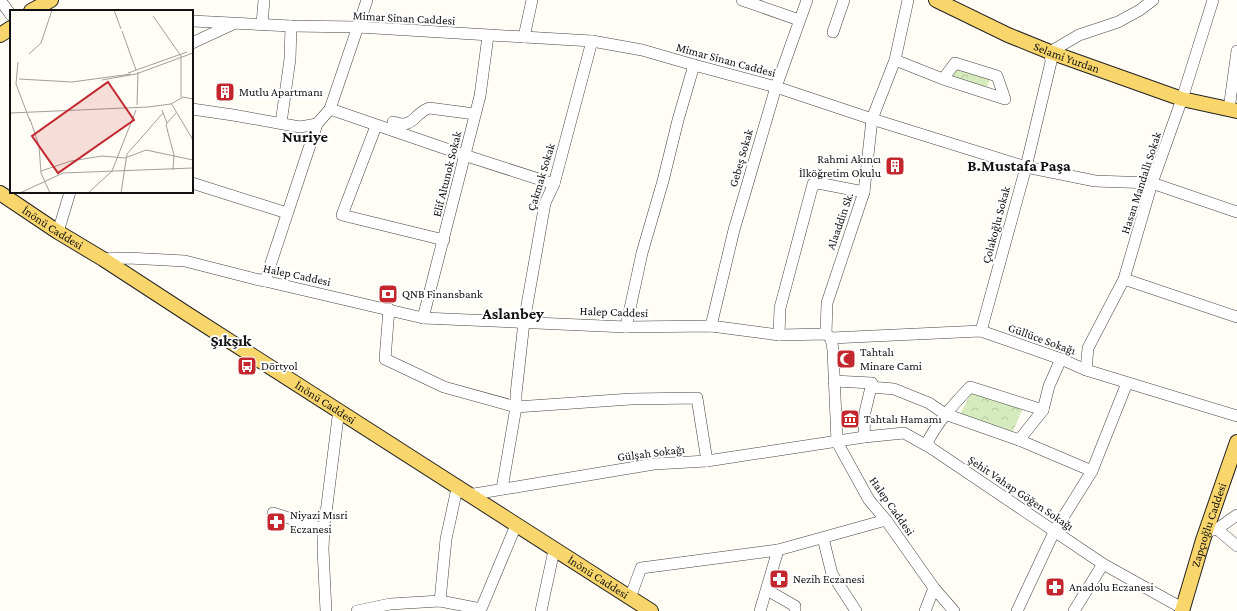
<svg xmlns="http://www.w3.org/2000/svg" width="1237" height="611" font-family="'Crimson Pro',serif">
  <defs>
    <pattern id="park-crowns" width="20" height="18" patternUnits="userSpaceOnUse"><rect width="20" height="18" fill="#d5ebbd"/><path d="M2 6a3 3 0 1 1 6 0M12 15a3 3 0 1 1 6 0" fill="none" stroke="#b6c8a1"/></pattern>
  </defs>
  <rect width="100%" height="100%" fill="#fffdf5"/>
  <!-- park -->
  <g fill="url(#park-crowns)">
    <polygon points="957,66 991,78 985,91 948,77"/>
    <polygon points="973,390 1023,408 1012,434 959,416"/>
  </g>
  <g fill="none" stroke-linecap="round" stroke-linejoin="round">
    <!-- minor casing -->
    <g stroke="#444" stroke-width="12">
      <g id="minor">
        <polyline points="0,0 11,15"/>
        <polyline points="742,0 799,20"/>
        <polyline points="192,21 291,26 358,27 524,37 592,41 642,50 694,65 776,87 872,119 1026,167 1095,181 1152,183 1237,212"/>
        <polyline points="262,24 264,0"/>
        <polyline points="833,32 844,0"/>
        <polyline points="524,37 532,0"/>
        <polyline points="192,43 233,24"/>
        <polyline points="895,60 943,79 955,63 997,76 1005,99 943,79"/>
        <polyline points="192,109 233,115 300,127 317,124"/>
        <polyline points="330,109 464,155 554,184"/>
        <polyline points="1229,109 1237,51"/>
        <path d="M393,122C414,129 412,115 429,108L475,114"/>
        <polyline points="281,123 290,59 291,26"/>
        <polyline points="376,126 342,215 444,240"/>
        <polyline points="192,183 287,213"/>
        <polyline points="58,232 70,192"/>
        <polyline points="101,259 128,258 185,261 255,279 265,281 423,318 626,327 711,326 779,335 826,334 831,338 833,350 837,442 869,500 886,520 934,588 954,611"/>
        <polyline points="1124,279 1237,317"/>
        <polyline points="265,281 317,124 330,109 367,0"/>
        <polyline points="389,309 385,359 444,387 516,407 631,399 697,398 707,461"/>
        <polyline points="423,318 480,96 488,36"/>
        <polyline points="711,326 734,230 776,87 807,0"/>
        <polyline points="626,327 642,253 663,181 678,120 694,65"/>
        <polyline points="981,331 1026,167 1051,62 1050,52 1079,35 1118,22 1140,10 1153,0"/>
        <polyline points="826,334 827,303 864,192 872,119 895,60 908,0"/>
        <polyline points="779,335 780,308 813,184 823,184 864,192"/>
        <polyline points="831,338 981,331 1061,359 1086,370 1237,416"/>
        <polyline points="1086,370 1088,348 1124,279 1152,183 1182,99 1213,0"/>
        <polyline points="834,381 872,383 871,387 894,389 929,403 945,414 1019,440 1092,471"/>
        <polyline points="864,437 865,412 871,387"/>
        <polyline points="1019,440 1043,410 1049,386 1061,359"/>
        <path d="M931,448L927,443C938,421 954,404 970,387L1043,410"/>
        <polyline points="502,489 516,407 516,394 524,322 545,203 554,184 592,41"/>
        <polyline points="468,495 654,464 707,461 864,437 904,433 931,448 1103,564 1182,608"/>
        <polyline points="273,513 324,529 338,417"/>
        <polyline points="324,529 323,549 326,611"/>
        <polyline points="1217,529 1237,546"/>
        <polyline points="1206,532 1217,529 1237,515"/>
        <polyline points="823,538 832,574 856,611"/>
        <polyline points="767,590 795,606 795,611"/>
        <polyline points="630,598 641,568 778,550 886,520"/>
        <polyline points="440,601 446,539 456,493"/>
        <polyline points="357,611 390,604 440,601 481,609 514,530"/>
        <polyline points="541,611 553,555"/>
        <polyline points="760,611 778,550"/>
        <polyline points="925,611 934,588"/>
        <polyline points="1017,611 1054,532 1092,471 1127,383"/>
        <polyline points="1074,611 1103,564"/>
      </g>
    </g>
    <!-- major casing -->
    <g stroke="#222" stroke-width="16">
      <g id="major">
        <path id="s1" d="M936,0L1008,35L1050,52L1182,99L1237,111"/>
        <polyline points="31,11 51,0"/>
        <polyline points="0,35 11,28"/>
        <path id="s2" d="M0,193L58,232L103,259L189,315L651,611"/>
        <path id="s3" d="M1182,611L1203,540L1237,442"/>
      </g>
    </g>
    <!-- minor -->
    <use href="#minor" stroke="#fff" stroke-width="11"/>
    <!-- major -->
    <use href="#major" stroke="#f9d66b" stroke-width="14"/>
  </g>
  <!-- icons -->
  <defs>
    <g id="building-square" transform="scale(1)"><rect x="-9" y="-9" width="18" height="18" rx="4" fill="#c4262e" stroke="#fff"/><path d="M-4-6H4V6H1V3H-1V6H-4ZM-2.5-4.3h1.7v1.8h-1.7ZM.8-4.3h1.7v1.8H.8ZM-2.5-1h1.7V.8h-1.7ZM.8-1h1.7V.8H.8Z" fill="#fff"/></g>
    <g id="bank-square" transform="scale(1)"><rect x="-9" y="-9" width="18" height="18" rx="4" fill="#c4262e" stroke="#fff"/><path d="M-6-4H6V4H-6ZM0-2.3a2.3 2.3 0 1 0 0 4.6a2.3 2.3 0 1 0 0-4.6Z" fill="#fff"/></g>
    <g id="mosque-square" transform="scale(1)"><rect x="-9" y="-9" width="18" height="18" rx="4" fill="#c4262e" stroke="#fff"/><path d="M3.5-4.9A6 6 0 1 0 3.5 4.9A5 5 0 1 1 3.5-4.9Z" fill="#fff"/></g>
    <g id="bus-square" transform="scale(1)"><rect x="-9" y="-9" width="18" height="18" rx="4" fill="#c4262e" stroke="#fff"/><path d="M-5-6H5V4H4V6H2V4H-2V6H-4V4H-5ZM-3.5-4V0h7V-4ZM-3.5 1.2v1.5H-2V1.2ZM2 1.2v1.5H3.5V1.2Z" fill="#fff"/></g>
    <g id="museum-square" transform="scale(1)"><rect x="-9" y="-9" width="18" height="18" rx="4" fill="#c4262e" stroke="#fff"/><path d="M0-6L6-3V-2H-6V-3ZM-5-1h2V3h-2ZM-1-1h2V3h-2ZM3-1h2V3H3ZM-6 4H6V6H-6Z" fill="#fff"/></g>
    <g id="pharmacy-square" transform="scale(1)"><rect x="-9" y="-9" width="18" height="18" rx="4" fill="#c4262e" stroke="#fff"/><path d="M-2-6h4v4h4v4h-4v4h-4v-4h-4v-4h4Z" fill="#fff"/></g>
  </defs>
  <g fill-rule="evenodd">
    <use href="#building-square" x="225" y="92"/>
    <use href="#building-square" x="895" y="166"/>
    <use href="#bank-square" x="388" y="294"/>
    <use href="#mosque-square" x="846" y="359"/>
    <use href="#bus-square" x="247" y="366"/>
    <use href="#museum-square" x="850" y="419"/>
    <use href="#pharmacy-square" x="276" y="522"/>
    <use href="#pharmacy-square" x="779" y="579"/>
    <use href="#pharmacy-square" x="1055" y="587"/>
  </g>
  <g text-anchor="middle" stroke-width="4" stroke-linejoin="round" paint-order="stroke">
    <!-- street labels -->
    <g font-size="12" fill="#111" stroke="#fff">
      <text transform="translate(404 18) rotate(3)" y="4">Mimar Sinan Caddesi</text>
      <text dy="4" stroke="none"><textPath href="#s1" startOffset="143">Selami Yurdan</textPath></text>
      <text transform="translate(726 60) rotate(15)" y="4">Mimar Sinan Caddesi</text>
      <text transform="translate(741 158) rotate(-74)" y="4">Gebeş Sokak</text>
      <text transform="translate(447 174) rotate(-76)" y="4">Elif Altunok Sokak</text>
      <text transform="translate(541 177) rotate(-73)" y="4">Çakmak Sokak</text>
      <text transform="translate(1141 183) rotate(-72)" y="4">Hasan Mandallı Sokak</text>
      <text transform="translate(840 221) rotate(-71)" y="4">Alaaddin Sk.</text>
      <text transform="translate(996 225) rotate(-75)" y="4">Çolakoğlu Sokak</text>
      <text dy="4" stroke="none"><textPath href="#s2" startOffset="63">İnönü Caddesi</textPath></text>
      <text transform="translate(297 275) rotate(12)" y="4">Halep Caddesi</text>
      <text transform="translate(614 312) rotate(2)" y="4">Halep Caddesi</text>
      <text transform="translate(1042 339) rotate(20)" y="4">Güllüce Sokağı</text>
      <text dy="4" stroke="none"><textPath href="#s2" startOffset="387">İnönü Caddesi</textPath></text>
      <text transform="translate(651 453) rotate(-7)" y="4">Gülşah Sokağı</text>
      <text transform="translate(1021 493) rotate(34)" y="4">Şehit Vahap Göğen Sokağı</text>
      <text transform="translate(892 506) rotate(55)" y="4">Halep Caddesi</text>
      <text dy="4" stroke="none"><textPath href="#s3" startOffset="90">Zapçıoğlu Caddesi</textPath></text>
      <text dy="4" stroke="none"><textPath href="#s2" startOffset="711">İnönü Caddesi</textPath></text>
    </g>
    <!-- poi labels -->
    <g font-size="12" fill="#111" stroke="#fff" text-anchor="start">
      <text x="239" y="96">Mutlu Apartmanı</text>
      <text x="881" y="163" text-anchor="end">Rahmi Akıncı<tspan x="881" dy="14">İlköğretim Okulu</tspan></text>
      <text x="402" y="298">QNB Finansbank</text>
      <text x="860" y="356">Tahtalı<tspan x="860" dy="14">Minare Cami</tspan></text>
      <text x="261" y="370">Dörtyol</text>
      <text x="864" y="423">Tahtalı Hamamı</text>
      <text x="290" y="519">Niyazi Mısri<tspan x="290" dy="14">Eczanesi</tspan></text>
      <text x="793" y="583">Nezih Eczanesi</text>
      <text x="1069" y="591">Anadolu Eczanesi</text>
    </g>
    <!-- district labels -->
    <g font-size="16" font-weight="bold" fill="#111" stroke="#fff">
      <text x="305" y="142">Nuriye</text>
      <text x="1019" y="171">B.Mustafa Paşa</text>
      <text x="513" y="319">Aslanbey</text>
      <text x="231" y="346">Şıkşık</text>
    </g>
  </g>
  <!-- overview -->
  <g transform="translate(10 10)">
    <rect width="183" height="183" fill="#fffdf5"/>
    <path fill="none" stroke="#a09f9a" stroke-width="1" d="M104,0L111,19M143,6L171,46V87M112,21L126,60M19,44L31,33L42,0M8,52L6,74L20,111M118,63L177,42M9,69L62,72L121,64M92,70L126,64L183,43M161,93L183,130M127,95L128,62M152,100L157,113M0,103L138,97L161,94L173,87L183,89M20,109L29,136L31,163L40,183M157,113L156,115L164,145L163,160M157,113L166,103M31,161L61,151L92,146L115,148L136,140L183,150M10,183L53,163L183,158M78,183L102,161L126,100M111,183L117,144L153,103"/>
    <path fill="#c4262e" fill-opacity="0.15" stroke="#c4262e" stroke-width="2" d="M98,72L124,110L48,163L22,126Z"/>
    <rect width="183" height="183" fill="none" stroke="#111" stroke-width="2"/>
  </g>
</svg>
